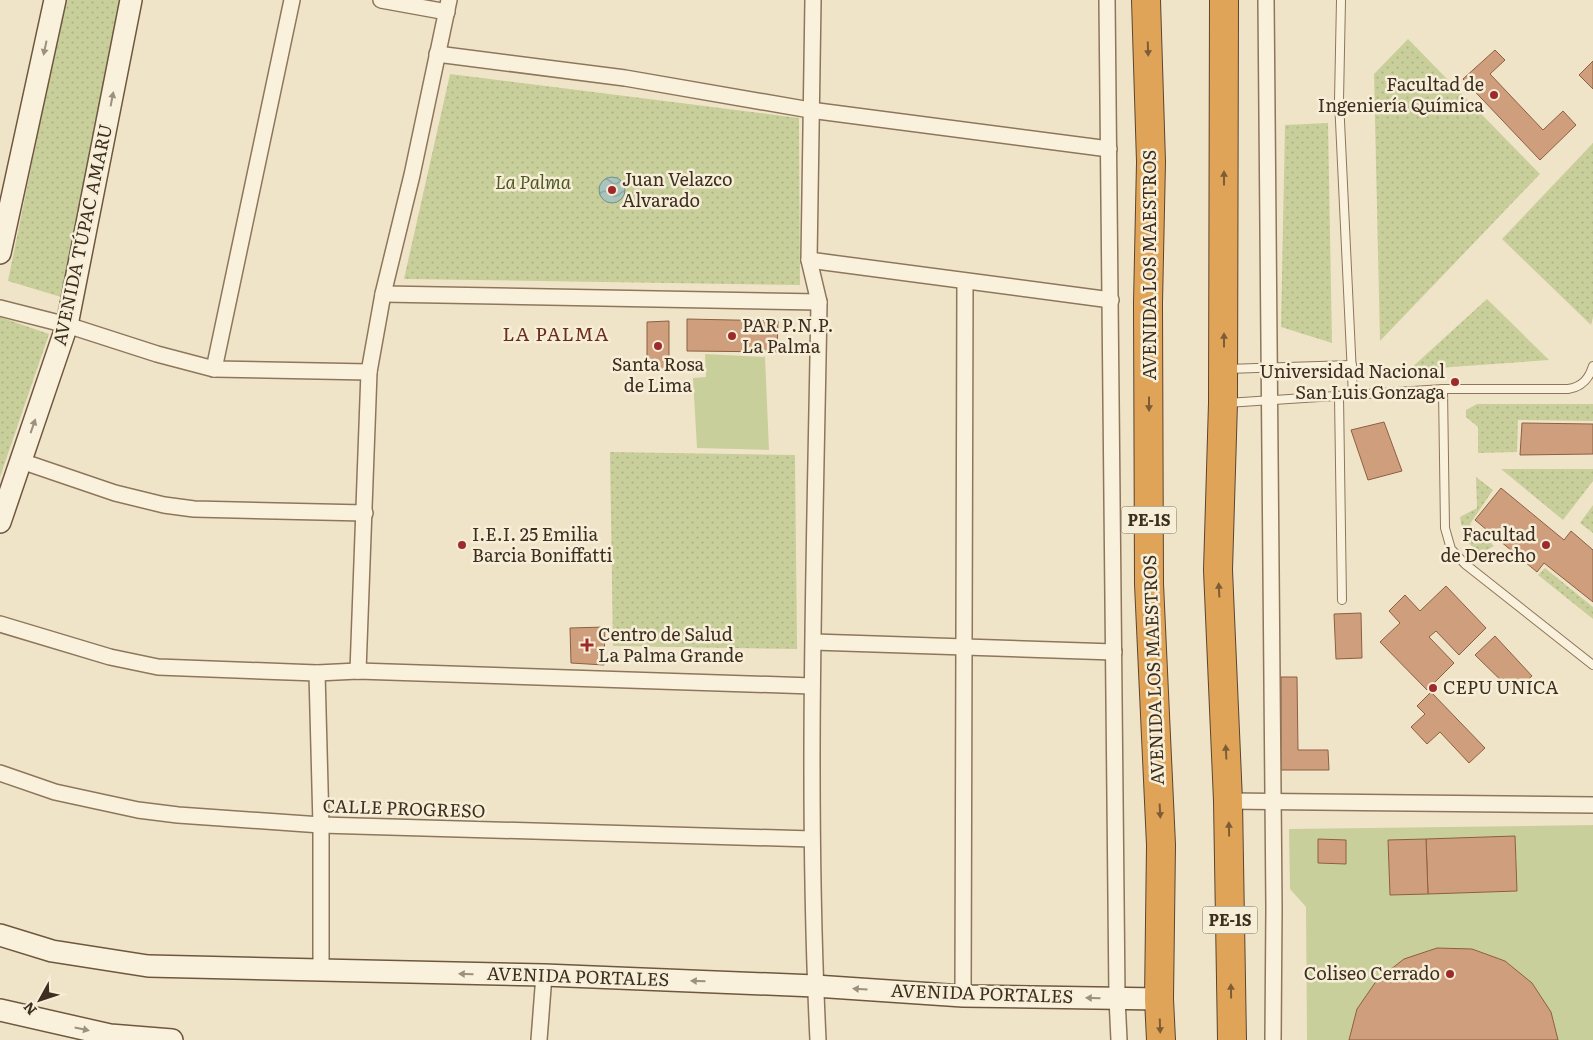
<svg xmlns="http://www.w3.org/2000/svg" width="1593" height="1040" font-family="Literata,serif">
  <defs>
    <pattern id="green-dots" width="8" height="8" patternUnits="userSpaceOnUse" patternTransform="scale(1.25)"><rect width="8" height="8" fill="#c9cf9b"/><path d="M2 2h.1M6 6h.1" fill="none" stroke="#aeb285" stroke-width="1.8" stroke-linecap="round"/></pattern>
    <pattern id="water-waves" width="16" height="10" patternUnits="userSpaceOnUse" patternTransform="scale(1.25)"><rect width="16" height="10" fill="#a9c4bc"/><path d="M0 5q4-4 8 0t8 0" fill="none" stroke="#8ba098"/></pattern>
  </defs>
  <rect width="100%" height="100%" fill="#f0e4c8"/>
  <!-- green -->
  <g fill="url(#green-dots)">
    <polygon points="65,0 123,0 61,297 8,281"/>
    <polygon points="1408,39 1540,174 1380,341 1374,74"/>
    <polygon points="450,74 799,118 800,285 404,279"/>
    <polygon points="1328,123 1332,343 1281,327 1285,125"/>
    <polygon points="1593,143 1593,317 1591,325 1502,239"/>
    <polygon points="1487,299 1549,360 1409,370"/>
    <polygon points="0,317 49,334 0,477"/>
    <polygon points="1477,404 1593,404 1593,421 1518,420 1517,452 1478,453 1478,427 1466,417 1466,410"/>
    <polygon points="610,452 795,455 797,649 613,646"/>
    <polygon points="1501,469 1593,469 1593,481 1563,520"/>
    <polygon points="1476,477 1493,490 1470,524 1494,546 1481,553 1464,540 1460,517 1477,508"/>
    <polygon points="1593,505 1593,533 1580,523"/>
    <polygon points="1545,568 1593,607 1593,619 1538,575"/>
  </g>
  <!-- pitch -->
  <g fill="#c9cf9b">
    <polygon points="705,354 765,357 769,450 697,448 693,378 706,377"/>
    <polygon points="1593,825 1593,1040 1307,1040 1306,907 1290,889 1289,829"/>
  </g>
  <!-- water -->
  <circle fill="url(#water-waves)" stroke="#6f938a" cx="612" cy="190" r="13"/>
  <!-- building -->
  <g fill="#cf9f7d" stroke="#8d5f41">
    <polygon points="1495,50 1505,60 1490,74 1543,130 1563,111 1576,125 1540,160 1463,79"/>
    <polygon points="1593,61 1593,89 1579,75"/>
    <polygon points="687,319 778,321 777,352 687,351"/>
    <polygon points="669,321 669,369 647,370 647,322"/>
    <polygon points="1384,422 1402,471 1368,480 1351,430"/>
    <polygon points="1522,423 1593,424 1593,454 1520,455"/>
    <polygon points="1501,488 1564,540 1571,531 1593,550 1593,602 1544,563 1537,572 1475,520"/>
    <polygon points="1446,586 1486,628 1459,655 1436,631 1429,637 1454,663 1427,690 1380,642 1400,623 1389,611 1405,595 1420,611"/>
    <polygon points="1361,613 1362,658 1336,659 1334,614"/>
    <polygon points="605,627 604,665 571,663 570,628"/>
    <polygon points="1495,636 1532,676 1514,693 1475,655"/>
    <polygon points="1281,677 1297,677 1298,750 1328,750 1329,770 1281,770"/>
    <polygon points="1431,692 1485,748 1469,763 1440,732 1427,744 1411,727 1425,714 1417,706"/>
    <polygon points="1515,836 1517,891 1428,894 1426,839"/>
    <polygon points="1318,839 1346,840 1346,864 1318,863"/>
    <polygon points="1426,839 1428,894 1390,895 1388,840"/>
    <polygon points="1437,948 1472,949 1505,961 1532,983 1551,1012 1558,1040 1349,1040 1357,1009 1377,980 1404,959"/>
  </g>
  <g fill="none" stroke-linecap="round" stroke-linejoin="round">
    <!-- lane casing -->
    <g stroke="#8d765c" stroke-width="10">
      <g id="lane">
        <polyline points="1341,0 1339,100 1353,396"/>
        <polyline points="1227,369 1352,365"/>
        <polyline points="1443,389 1445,528 1451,549 1465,564 1593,665"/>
        <polyline points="1339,396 1342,600"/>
        <path d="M1227,403L1443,389H1568C1582,387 1589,379 1593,366"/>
      </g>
    </g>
    <!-- street casing -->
    <g stroke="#8d765c" stroke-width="18">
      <g id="street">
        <polyline points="381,0 447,12"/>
        <path d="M813,0L809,260L819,302C815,548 806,794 818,1040"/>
        <polyline points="1107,0 1117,998 1119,1040"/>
        <polyline points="1266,0 1274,908 1273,1040"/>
        <polyline points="437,54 625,78 810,110 1109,149"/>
        <polyline points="809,260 1111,300"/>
        <polyline points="383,294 819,302"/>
        <polyline points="0,308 67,325 157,354 214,369 369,372"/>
        <polyline points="214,369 292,0"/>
        <polyline points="21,461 115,493 164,505 194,509 365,513"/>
        <polyline points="0,624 110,657 158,667 317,673 358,671 812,686"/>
        <polyline points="814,642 1114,652"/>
        <polyline points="358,671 369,372 383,294 412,175 449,0"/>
        <polyline points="317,673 321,825 321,969"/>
        <polyline points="0,773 55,792 138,810 178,815 321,825 812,839"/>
        <polyline points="1228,801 1593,805"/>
        <polyline points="963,996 965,282"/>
        <polyline points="539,1040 544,975"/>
      </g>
    </g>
    <!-- secondary casing -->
    <g stroke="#6f573f" stroke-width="24">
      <g id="secondary">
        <polyline points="0,253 55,0"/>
        <polyline points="0,522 67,325 131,0"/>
        <polyline points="0,935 52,951 148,966 544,975 815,986 963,996 1159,999"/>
        <polyline points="0,1010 110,1035 172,1040"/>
      </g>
    </g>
    <!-- highway casing -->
    <g stroke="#5b4430" stroke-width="30">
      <g id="highway">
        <polyline points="1146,0 1151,162 1148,303 1149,584 1161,845 1159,999 1161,1040"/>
        <polyline points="1224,0 1223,403 1218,570 1228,801 1232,1040"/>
      </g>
    </g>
    <!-- lane -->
    <use href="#lane" stroke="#faf1dc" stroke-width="8"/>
    <!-- street -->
    <use href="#street" stroke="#faf1dc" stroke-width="15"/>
    <!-- secondary -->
    <use href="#secondary" stroke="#faf1dc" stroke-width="21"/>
    <!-- highway -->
    <use href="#highway" stroke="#e0a458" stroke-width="28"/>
  </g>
  <!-- one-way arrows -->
  <defs><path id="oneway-solid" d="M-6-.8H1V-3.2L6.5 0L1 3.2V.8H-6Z" transform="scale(1.25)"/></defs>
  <g fill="#9c907e">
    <use href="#oneway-solid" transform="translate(45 48) rotate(102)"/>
    <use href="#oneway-solid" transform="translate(112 99) rotate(-79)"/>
    <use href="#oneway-solid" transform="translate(33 426) rotate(-71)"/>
    <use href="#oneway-solid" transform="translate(466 974) rotate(-179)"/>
    <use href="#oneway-solid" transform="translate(698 981) rotate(-178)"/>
    <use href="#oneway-solid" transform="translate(860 989) rotate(-176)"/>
    <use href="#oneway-solid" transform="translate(1093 998) rotate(-179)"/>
    <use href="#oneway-solid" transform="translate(82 1029) rotate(12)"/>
  </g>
  <g fill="#7e5d36">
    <use href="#oneway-solid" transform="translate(1148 49) rotate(88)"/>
    <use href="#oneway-solid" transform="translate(1224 178) rotate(-90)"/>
    <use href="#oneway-solid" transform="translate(1224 340) rotate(-90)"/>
    <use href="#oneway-solid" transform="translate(1149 404) rotate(90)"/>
    <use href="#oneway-solid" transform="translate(1219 590) rotate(-93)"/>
    <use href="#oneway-solid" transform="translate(1226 752) rotate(-93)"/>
    <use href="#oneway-solid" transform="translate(1160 811) rotate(87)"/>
    <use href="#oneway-solid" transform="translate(1229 829) rotate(-91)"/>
    <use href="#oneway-solid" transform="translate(1231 991) rotate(-91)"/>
    <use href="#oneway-solid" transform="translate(1160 1026) rotate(88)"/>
  </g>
  <!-- markers -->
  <g fill="#9e2a2b" stroke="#f7eed8" stroke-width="2">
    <circle cx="1494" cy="95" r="5"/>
    <circle cx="612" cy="190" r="5"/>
    <circle cx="732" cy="336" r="5"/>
    <circle cx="658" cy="346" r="5"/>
    <circle cx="1455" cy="382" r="5"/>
    <circle cx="462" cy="545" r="5"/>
    <circle cx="1546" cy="545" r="5"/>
    <path d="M584.5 637.5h5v5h5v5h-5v5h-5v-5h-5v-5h5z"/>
    <circle cx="1433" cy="688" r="5"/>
    <circle cx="1450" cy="974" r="5"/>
  </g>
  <g text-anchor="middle" stroke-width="5" stroke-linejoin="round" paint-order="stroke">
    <!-- shield labels -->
    <g fill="#f7eed8" stroke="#756857" stroke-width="1">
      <rect x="1121.5" y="506.5" width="55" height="27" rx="4"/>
      <rect x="1202.5" y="906.5" width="55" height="27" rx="4"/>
    </g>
    <g font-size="16" font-weight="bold" fill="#3d2e20">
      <text x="1149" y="526">PE-1S</text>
      <text x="1230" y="926">PE-1S</text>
    </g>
    <!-- poi labels -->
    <g font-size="18" fill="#3d2e20" stroke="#f7eed8" text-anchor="start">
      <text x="1484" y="91" text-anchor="end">Facultad de<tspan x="1484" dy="21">Ingeniería Química</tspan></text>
      <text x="622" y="186">Juan Velazco<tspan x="622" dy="21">Alvarado</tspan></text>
      <text x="742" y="332">PAR P.N.P.<tspan x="742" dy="21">La Palma</tspan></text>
      <text x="658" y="371" text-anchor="middle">Santa Rosa<tspan x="658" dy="21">de Lima</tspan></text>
      <text x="1445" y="378" text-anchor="end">Universidad Nacional<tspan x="1445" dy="21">San Luis Gonzaga</tspan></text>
      <text x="472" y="541">I.E.I. 25 Emilia<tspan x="472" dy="21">Barcia Boniffatti</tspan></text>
      <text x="1536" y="541" text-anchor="end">Facultad<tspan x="1536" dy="21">de Derecho</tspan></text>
      <text x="598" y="641">Centro de Salud<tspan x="598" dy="21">La Palma Grande</tspan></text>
      <text x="1443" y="694">CEPU UNICA</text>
      <text x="1440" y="980" text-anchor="end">Coliseo Cerrado</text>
    </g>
    <!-- park labels -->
    <g font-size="18" font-style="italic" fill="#4d5a26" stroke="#f7eed8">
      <text x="533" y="189">La Palma</text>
    </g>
    <!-- street labels -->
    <g font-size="18" fill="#3d2e20" stroke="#f7eed8">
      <text transform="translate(83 235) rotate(-78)" y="6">AVENIDA TÚPAC AMARU</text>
      <text transform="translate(1150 265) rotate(-90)" y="6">AVENIDA LOS MAESTROS</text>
      <text transform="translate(1154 670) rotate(-92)" y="6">AVENIDA LOS MAESTROS</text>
      <text transform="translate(404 809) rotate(2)" y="6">CALLE PROGRESO</text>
      <text transform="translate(578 977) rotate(2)" y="6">AVENIDA PORTALES</text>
      <text transform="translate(982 994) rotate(2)" y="6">AVENIDA PORTALES</text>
    </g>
    <!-- neighbourhood labels -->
    <g font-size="19" letter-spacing="1" fill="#6b2e1e" stroke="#f7eed8">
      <text x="556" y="341">LA PALMA</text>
    </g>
  </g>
  <!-- north arrow -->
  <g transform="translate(40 1000) rotate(230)" stroke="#f7eed8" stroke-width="4" paint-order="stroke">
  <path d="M0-4L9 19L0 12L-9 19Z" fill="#3d2e20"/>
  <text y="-8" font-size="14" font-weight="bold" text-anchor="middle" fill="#3d2e20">N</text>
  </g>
</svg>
